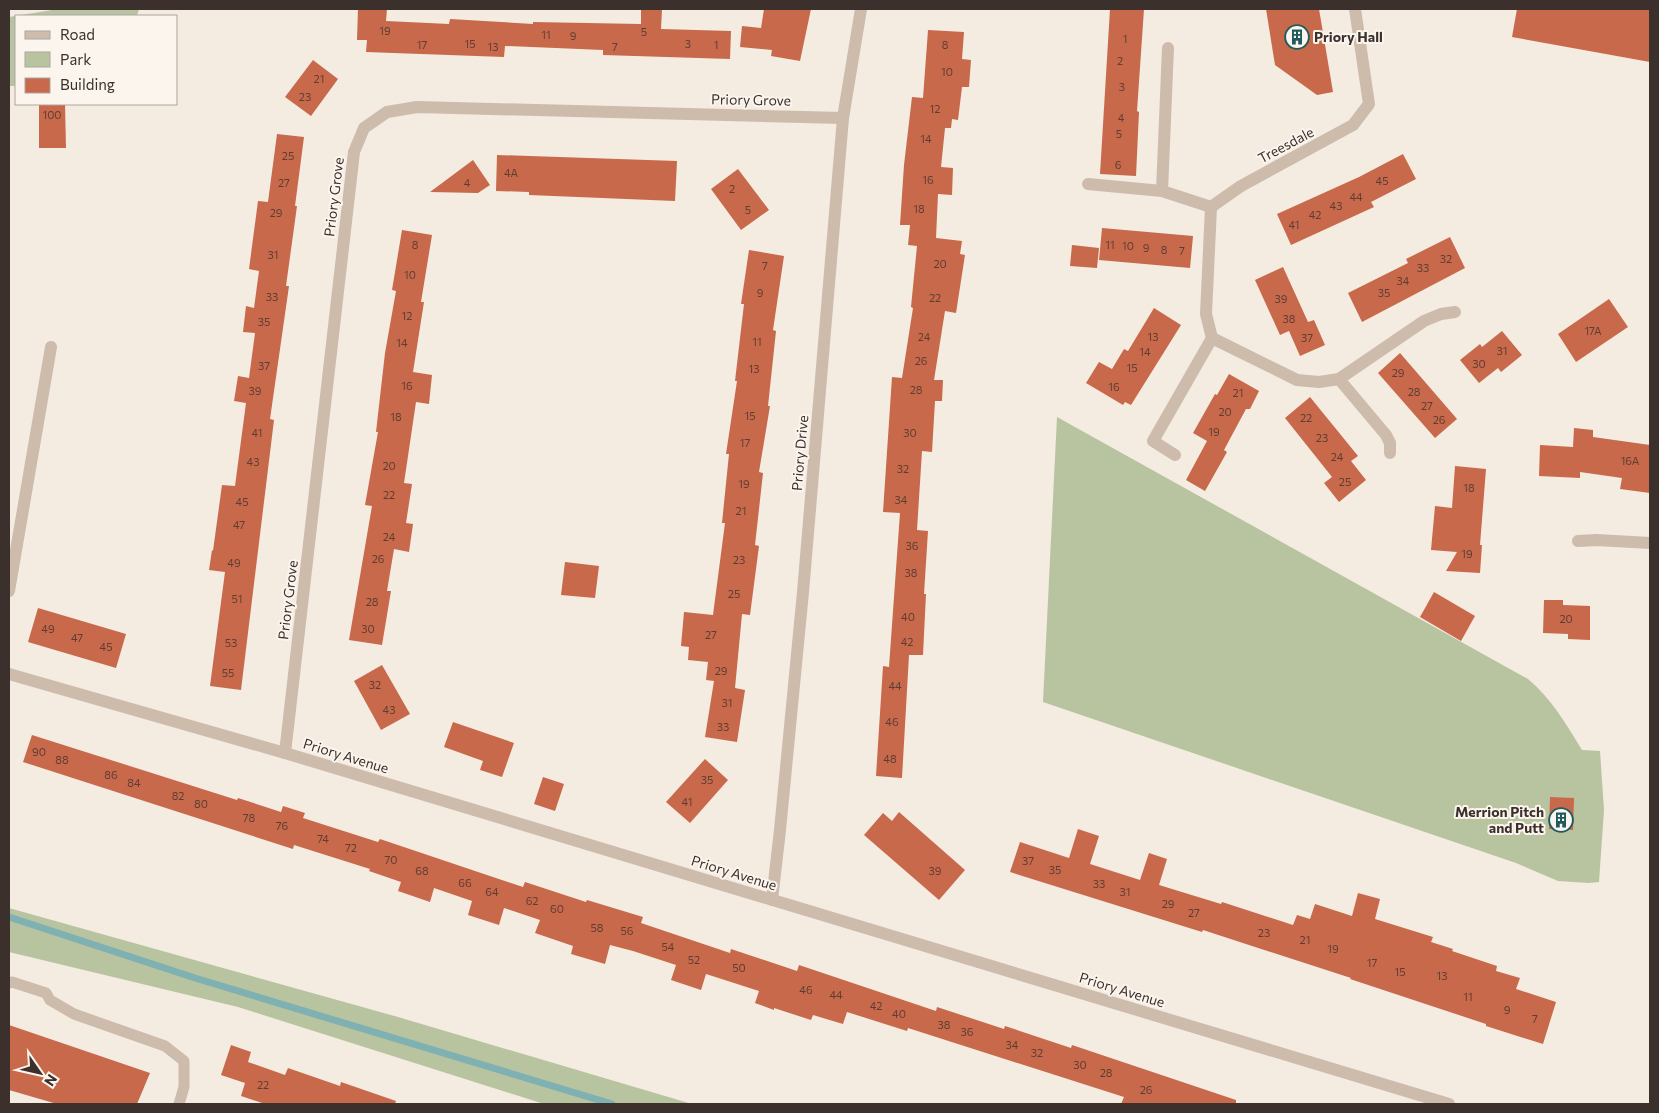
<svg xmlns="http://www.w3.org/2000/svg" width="1659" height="1113" font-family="Commissioner,sans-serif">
  <rect width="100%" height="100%" fill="#f4ebe1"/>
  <!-- green -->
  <g fill="#b8c4a0">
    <polygon points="58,9 139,9 137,16 16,16 16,86 9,86 9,17"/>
    <path d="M1057,417L1528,679C1552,699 1566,724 1582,750L1600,751L1604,810L1599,882L1589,883L1558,881L1516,863L1043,702Z"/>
    <polygon points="9,908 398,1017 692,1104 544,1104 238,1007 9,952"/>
  </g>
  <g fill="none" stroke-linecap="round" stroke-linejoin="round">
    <!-- stream -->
    <polyline stroke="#7fb0b2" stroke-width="7" points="9,917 195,978 612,1104"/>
  </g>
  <!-- building -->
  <g fill="#c8694b">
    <polygon points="358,9 387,9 386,21 449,24 450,19 533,24 533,22 641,24 641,9 662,9 661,29 731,31 730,59 603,55 603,50 505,46 504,57 366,52 367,40 357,40"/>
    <polygon points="764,9 811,9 800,61 771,56 772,50 740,47 742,26 761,28"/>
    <polygon points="1110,9 1144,9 1137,111 1139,112 1136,176 1100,174"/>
    <polygon points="1266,9 1319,9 1333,92 1317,95 1275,65"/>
    <polygon points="1517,9 1650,9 1650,62 1512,37"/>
    <polygon points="928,30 964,32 962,59 971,60 969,87 962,87 958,120 952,119 951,128 945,128 941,167 953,168 952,195 938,194 936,238 962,241 960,254 965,255 956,313 945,311 934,380 943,380 942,401 935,401 932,452 922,451 917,530 928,531 924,594 926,594 923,655 909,655 902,778 876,776 883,666 889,667 900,513 883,512 892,377 902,378 913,308 911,307 917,246 908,245 910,225 900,225 904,165 912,97 923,98"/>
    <polygon points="313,60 338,79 311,116 285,97"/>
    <polygon points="39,104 65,104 66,148 39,148"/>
    <polygon points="277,134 304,137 295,206 297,206 286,286 289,286 270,419 274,420 241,690 210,686 225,572 209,570 212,550 213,551 222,485 235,486 246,403 234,401 238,376 249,378 255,333 243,332 246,306 254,308 259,271 249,269 258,201 268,202"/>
    <polygon points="1403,154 1416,179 1371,202 1374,207 1291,245 1277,214 1359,177"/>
    <polygon points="497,155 677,161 675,201 529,195 529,192 496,191"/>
    <polygon points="473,160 490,185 478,193 430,192"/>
    <polygon points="738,169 769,210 741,230 711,189"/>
    <polygon points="1102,228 1193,236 1190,268 1099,260"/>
    <polygon points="402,230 432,235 421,302 424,302 413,372 432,375 429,404 416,402 404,483 412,484 406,523 413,524 409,552 394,549 387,591 391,591 382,645 349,640 372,506 365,505 378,432 376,432 385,353 396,291 392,290"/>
    <polygon points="1450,237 1465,268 1362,322 1348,293 1408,263 1406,259"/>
    <polygon points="1072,245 1099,248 1097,268 1070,266"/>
    <polygon points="749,250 784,256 773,330 776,331 768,406 770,406 759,472 763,473 755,545 759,546 750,615 742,614 735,688 745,690 737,742 705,737 714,681 706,680 708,662 688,660 689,647 681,646 684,612 713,615 725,523 722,523 729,454 726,454 737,381 735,381 744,304 741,304"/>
    <polygon points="1283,267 1308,322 1314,320 1325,345 1300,356 1289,331 1280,335 1255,280"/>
    <polygon points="1609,299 1628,327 1576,362 1558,334"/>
    <polygon points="1154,308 1181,325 1131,405 1125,402 1123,405 1086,383 1099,362 1112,369 1124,349 1128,351"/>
    <polygon points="1502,331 1522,355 1501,372 1498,368 1479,383 1460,360 1480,344 1482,347"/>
    <polygon points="1400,353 1457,419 1435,438 1378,373"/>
    <polygon points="1229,374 1259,391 1250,409 1246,409 1224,450 1227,452 1205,491 1186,480 1207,441 1193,433 1215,394 1217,395"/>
    <polygon points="1310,397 1358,456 1351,461 1366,480 1339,502 1324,483 1332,477 1285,418"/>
    <polygon points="1574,428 1593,430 1593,437 1650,445 1650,493 1620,489 1622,478 1580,472 1580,478 1539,476 1540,445 1573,447"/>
    <polygon points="1455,466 1486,469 1480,545 1482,545 1480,573 1446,571 1457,552 1431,550 1435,506 1452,508"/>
    <polygon points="565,562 599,566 595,598 561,595"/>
    <polygon points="1434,592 1475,616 1461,641 1420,617"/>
    <polygon points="1544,600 1563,600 1563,605 1590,606 1590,640 1568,639 1568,634 1543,633"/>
    <polygon points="38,608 126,634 116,668 28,642"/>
    <polygon points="382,665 410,714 381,730 354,681"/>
    <polygon points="453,722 514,743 502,777 480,770 483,761 444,747"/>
    <polygon points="32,735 237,800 238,798 281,812 283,806 305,813 303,818 378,842 380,839 523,887 525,882 586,902 587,900 643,917 641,923 730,953 731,949 797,971 799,965 936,1011 937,1007 1004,1029 1005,1026 1071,1048 1072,1045 1236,1100 1236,1104 1121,1104 1124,1097 908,1028 907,1031 847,1012 843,1024 813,1015 811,1020 774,1008 774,1010 755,1003 759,991 706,974 701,990 671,980 676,965 633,951 610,945 605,964 571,954 573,946 535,933 540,920 504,908 499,925 468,915 472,901 434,888 430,902 398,891 401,882 369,871 370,869 294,845 293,849 23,762"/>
    <polygon points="705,759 728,780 690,823 666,802"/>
    <polygon points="543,777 564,784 555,811 534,804"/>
    <polygon points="1550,797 1574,798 1573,830 1549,829"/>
    <polygon points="899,812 965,870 939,900 864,835 883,813 892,821"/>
    <polygon points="1078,829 1099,836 1090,864 1140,880 1149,853 1167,859 1159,885 1221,904 1222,902 1293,925 1297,915 1310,919 1315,904 1352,916 1358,893 1380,899 1375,919 1433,937 1431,942 1453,949 1452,951 1497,966 1496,971 1520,978 1516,989 1556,1002 1543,1044 1486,1026 1486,1024 1350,979 1351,978 1203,930 1202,932 1010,872 1020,842 1069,858"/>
    <polygon points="9,1025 150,1073 137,1104 57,1104 9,1090"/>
    <polygon points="231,1045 251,1052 248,1062 285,1075 288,1068 340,1086 341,1082 396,1101 395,1104 265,1104 241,1096 245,1083 221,1075"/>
  </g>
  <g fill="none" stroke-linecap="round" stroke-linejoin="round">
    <!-- lane -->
    <polyline stroke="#cdbbac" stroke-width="11" points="9,983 12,982 46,993 50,1000 74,1014 165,1046 184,1061 184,1087 179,1104"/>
    <!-- street -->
    <g stroke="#cdbbac" stroke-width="12">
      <polyline points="1088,184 1162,191 1211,207 1241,186 1353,125 1369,104 1355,9"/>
      <polyline points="1162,191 1168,48"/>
      <polyline points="1211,207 1206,314 1212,338"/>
      <polyline points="1390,453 1390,443 1386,435 1339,379 1424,321 1441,314 1455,312"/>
      <polyline points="1175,455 1153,441 1212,338 1297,380 1319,382 1339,379"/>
      <polyline points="1578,541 1597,540 1650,543"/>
      <polyline points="9,591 51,347"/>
      <polyline points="9,674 285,753 1449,1104"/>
      <polyline points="285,753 354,152 364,128 387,112 417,107 843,118"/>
      <polyline points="772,900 780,830 803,592 843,118 861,9"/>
    </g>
  </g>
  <!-- icons -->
  <defs>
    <g id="building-ring" transform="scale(1.25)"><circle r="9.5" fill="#fbf5ee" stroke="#1f5a5e" stroke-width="1.5"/><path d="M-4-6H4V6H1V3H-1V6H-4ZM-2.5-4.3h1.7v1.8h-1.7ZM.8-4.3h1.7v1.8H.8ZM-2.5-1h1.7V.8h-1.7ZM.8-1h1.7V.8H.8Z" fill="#1f5a5e"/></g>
  </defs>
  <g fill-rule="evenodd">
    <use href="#building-ring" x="1297" y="37"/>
    <use href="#building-ring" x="1561" y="820"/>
  </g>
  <g text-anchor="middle" stroke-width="4" stroke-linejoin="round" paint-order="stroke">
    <!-- number labels -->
    <g font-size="11" fill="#5e3e33">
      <text x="385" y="35">19</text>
      <text x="644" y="36">5</text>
      <text x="546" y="39">11</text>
      <text x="573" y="40">9</text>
      <text x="1125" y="43">1</text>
      <text x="470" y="48">15</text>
      <text x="688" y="48">3</text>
      <text x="422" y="49">17</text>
      <text x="716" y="49">1</text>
      <text x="945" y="49">8</text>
      <text x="493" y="51">13</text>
      <text x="615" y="51">7</text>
      <text x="1120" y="65">2</text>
      <text x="947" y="76">10</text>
      <text x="319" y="83">21</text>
      <text x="1122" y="91">3</text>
      <text x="305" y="101">23</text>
      <text x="935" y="113">12</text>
      <text x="52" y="119">100</text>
      <text x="1121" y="122">4</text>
      <text x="1119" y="138">5</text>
      <text x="926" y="143">14</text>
      <text x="288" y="160">25</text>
      <text x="1118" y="169">6</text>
      <text x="511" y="177">4A</text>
      <text x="928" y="184">16</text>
      <text x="1382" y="185">45</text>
      <text x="284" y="187">27</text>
      <text x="467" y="187">4</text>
      <text x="732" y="193">2</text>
      <text x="1356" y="201">44</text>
      <text x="1336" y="210">43</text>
      <text x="919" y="213">18</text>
      <text x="748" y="214">5</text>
      <text x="276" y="217">29</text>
      <text x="1315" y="219">42</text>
      <text x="1294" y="229">41</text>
      <text x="415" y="249">8</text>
      <text x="1110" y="249">11</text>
      <text x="1128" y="250">10</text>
      <text x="1146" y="252">9</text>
      <text x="1164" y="254">8</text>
      <text x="1182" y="255">7</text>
      <text x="273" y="259">31</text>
      <text x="1446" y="263">32</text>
      <text x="940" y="268">20</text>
      <text x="765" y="270">7</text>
      <text x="1423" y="272">33</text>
      <text x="410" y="279">10</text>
      <text x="1403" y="285">34</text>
      <text x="760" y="297">9</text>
      <text x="1384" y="297">35</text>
      <text x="272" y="301">33</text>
      <text x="935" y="302">22</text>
      <text x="1281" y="303">39</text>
      <text x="407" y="320">12</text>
      <text x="1289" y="323">38</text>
      <text x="264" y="326">35</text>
      <text x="1593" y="335">17A</text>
      <text x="924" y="341">24</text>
      <text x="1153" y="341">13</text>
      <text x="1307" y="342">37</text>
      <text x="757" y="346">11</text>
      <text x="402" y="347">14</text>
      <text x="1502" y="355">31</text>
      <text x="1145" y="356">14</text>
      <text x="921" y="365">26</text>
      <text x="1479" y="368">30</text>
      <text x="264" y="370">37</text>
      <text x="1132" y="372">15</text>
      <text x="754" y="373">13</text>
      <text x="1398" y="377">29</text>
      <text x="407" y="390">16</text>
      <text x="1114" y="391">16</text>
      <text x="916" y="394">28</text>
      <text x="255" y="395">39</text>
      <text x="1414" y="396">28</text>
      <text x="1238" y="397">21</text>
      <text x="1427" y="410">27</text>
      <text x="1225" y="416">20</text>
      <text x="750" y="420">15</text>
      <text x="396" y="421">18</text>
      <text x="1306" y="422">22</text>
      <text x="1439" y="424">26</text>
      <text x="1214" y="436">19</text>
      <text x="257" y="437">41</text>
      <text x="910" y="437">30</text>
      <text x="1322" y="442">23</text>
      <text x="745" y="447">17</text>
      <text x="1337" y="461">24</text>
      <text x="1630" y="465">16A</text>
      <text x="253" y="466">43</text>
      <text x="389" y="470">20</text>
      <text x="903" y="473">32</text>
      <text x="1345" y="486">25</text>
      <text x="744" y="488">19</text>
      <text x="1469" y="492">18</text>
      <text x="389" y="499">22</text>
      <text x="901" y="504">34</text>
      <text x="242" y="506">45</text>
      <text x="741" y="515">21</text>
      <text x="239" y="529">47</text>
      <text x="389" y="541">24</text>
      <text x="912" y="550">36</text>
      <text x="1467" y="558">19</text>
      <text x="378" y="563">26</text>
      <text x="739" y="564">23</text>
      <text x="234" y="567">49</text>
      <text x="911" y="577">38</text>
      <text x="734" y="598">25</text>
      <text x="237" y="603">51</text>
      <text x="372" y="606">28</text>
      <text x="908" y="621">40</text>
      <text x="1566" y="623">20</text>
      <text x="48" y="633">49</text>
      <text x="368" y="633">30</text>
      <text x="711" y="639">27</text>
      <text x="77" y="642">47</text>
      <text x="907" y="646">42</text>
      <text x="231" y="647">53</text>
      <text x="106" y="651">45</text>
      <text x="721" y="675">29</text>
      <text x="228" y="677">55</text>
      <text x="375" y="689">32</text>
      <text x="895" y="690">44</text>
      <text x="727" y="707">31</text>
      <text x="389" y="714">43</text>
      <text x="892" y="726">46</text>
      <text x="723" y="731">33</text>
      <text x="39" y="756">90</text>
      <text x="890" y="763">48</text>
      <text x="62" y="764">88</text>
      <text x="111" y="779">86</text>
      <text x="707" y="784">35</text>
      <text x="134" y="787">84</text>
      <text x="178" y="800">82</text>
      <text x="687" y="806">41</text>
      <text x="201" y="808">80</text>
      <text x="249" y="822">78</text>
      <text x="282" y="830">76</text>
      <text x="323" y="843">74</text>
      <text x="351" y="852">72</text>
      <text x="391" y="864">70</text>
      <text x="1028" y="865">37</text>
      <text x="1055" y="874">35</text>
      <text x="422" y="875">68</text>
      <text x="935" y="875">39</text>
      <text x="465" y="887">66</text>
      <text x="1099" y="888">33</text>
      <text x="492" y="896">64</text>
      <text x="1125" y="896">31</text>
      <text x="532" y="905">62</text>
      <text x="1168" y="908">29</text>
      <text x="557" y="913">60</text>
      <text x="1194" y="917">27</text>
      <text x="597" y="932">58</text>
      <text x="627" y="935">56</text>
      <text x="1264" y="937">23</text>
      <text x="1305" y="944">21</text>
      <text x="668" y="951">54</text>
      <text x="1333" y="953">19</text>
      <text x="694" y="964">52</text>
      <text x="1372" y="967">17</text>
      <text x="739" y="972">50</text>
      <text x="1400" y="976">15</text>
      <text x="1442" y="980">13</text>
      <text x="806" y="994">46</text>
      <text x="836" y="999">44</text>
      <text x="1468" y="1001">11</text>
      <text x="876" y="1010">42</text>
      <text x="1507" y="1014">9</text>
      <text x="899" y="1018">40</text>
      <text x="1535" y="1023">7</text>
      <text x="944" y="1029">38</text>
      <text x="967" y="1036">36</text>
      <text x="1012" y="1049">34</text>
      <text x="1037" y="1057">32</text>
      <text x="1080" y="1069">30</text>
      <text x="1106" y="1077">28</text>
      <text x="263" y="1089">22</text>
      <text x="1146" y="1094">26</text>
    </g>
    <!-- poi labels -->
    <g font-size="14" font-weight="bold" fill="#3b302b" stroke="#fbf5ee" text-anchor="start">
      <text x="1314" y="42">Priory Hall</text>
      <text x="1544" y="817" text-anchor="end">Merrion Pitch<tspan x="1544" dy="16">and Putt</tspan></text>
    </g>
    <!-- street labels -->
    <g font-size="14" fill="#3b302b" stroke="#fbf5ee">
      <text transform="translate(751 100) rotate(1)" y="5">Priory Grove</text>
      <text transform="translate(1286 145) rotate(-28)" y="5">Treesdale</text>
      <text transform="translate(334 197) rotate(-83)" y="5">Priory Grove</text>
      <text transform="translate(800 453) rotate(-85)" y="5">Priory Drive</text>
      <text transform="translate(288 600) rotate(-83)" y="5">Priory Grove</text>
      <text transform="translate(346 756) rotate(17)" y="5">Priory Avenue</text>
      <text transform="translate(734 873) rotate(17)" y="5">Priory Avenue</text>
      <text transform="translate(1122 990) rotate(17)" y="5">Priory Avenue</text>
    </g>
  </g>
  <!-- border -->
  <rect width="1659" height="1113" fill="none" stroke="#3b302b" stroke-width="20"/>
  <!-- legend -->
  <rect x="15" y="15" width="162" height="90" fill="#fbf5ee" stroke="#aea6a0"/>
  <rect x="25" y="31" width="25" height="8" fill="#cdbbac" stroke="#aea6a0"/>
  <text x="60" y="40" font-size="15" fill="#3b302b">Road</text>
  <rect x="25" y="52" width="25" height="15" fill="#b8c4a0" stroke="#aea6a0"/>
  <text x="60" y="65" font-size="15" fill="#3b302b">Park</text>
  <rect x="25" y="78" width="25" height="15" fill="#c8694b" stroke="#aea6a0"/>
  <text x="60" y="90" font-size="15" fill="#3b302b">Building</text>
  <!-- north arrow -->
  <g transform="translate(40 1073) rotate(124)" stroke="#fbf5ee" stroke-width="4" paint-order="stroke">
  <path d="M0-4L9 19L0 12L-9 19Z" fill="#3b302b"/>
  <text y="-8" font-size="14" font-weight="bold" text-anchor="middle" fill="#3b302b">N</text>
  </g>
</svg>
